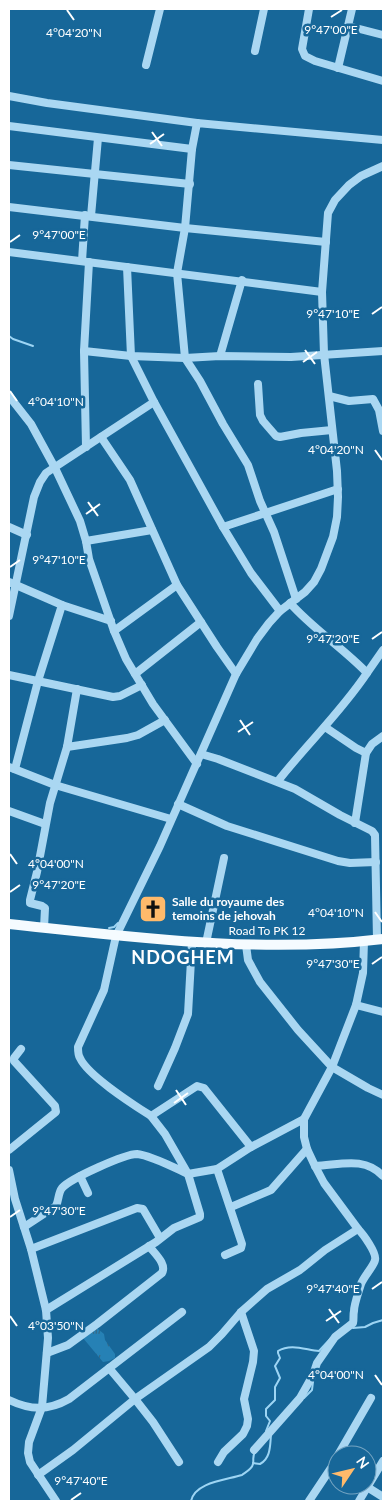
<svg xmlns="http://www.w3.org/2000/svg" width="392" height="1510" font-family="Lato,sans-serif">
  <defs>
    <pattern id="grass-tufts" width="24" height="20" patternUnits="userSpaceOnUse" patternTransform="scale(1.25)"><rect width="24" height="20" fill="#2681b5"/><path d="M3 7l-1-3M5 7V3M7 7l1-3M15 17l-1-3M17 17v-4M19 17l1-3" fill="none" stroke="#376986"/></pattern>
  </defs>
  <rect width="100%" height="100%" fill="#176799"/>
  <!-- grass -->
  <polygon fill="url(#grass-tufts)" points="92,1324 104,1334 105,1340 115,1354 115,1358 109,1361 103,1362 83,1338"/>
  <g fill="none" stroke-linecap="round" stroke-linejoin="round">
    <!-- stream -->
    <g stroke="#9dd5f4" stroke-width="2">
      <polyline points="9,336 13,339 33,346"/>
      <polyline points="109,928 114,927 118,923"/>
      <polyline points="353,1328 365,1327 373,1323 383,1320"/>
      <polyline points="304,1398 312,1390 313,1382"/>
      <path d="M266,1431L270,1421L266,1416V1409L275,1400V1387L280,1378L275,1366L280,1358L278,1353V1351C291,1343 306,1350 319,1351L331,1338"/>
      <path d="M253,1463L260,1464C271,1458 270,1445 271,1435"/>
      <path d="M191,1501C195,1482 226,1480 242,1475C246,1472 252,1469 253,1464C254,1459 252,1457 255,1452"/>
    </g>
    <!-- minor -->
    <g stroke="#aad7f2" stroke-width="8">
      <polyline points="309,9 302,49 305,56 315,61 383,81"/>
      <polyline points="348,26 383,35"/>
      <polyline points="255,51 264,9"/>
      <polyline points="146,65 160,9"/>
      <polyline points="338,68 352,9"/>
      <polyline points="9,96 47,103 197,123"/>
      <polyline points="9,126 192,149"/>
      <polyline points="9,165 190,184"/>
      <polyline points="9,207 185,228 326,242"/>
      <polyline points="91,216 98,138"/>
      <polyline points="9,252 322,292"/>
      <polyline points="82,261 85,215"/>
      <polyline points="127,267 131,356 154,402 223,527 251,573 280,611"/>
      <polyline points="84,351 131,356 185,358 220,356 291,357 383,351"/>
      <polyline points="220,356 242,280"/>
      <polyline points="258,384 260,415 263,421 276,436 280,437 301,433 332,430"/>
      <polyline points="9,396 31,424 55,468 80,521 86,541 89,559 114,631 126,659 153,704 197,764"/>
      <polyline points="329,396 349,401 373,399 379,410 383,431"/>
      <polyline points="101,437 130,480 177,585 217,647 236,674"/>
      <polyline points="86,447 84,351 89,262"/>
      <polyline points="9,527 27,535"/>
      <polyline points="223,527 338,489"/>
      <polyline points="86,541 152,530"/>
      <polyline points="9,582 62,605 38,681 15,769"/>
      <polyline points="296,599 274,532 260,501 248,465 223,424 200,381 185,358 177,273 185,228 192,149 197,123 383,140"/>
      <polyline points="62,605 111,621"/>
      <polyline points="9,616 34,497 40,482 46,473 154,402"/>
      <polyline points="114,631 177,585"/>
      <polyline points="367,673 383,650"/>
      <polyline points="135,674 201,622"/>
      <polyline points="9,675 113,697 120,696 142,685"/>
      <polyline points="325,727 356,748 366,753 372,744 383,736"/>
      <polyline points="67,747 127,738 138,735 165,720"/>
      <polyline points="201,754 218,759 295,789 340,815 372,831 375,835 377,940"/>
      <polyline points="9,767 55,785 171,819"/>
      <path d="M278,781C307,744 341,712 367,673C343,648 313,629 290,603"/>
      <polyline points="178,804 227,826 338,861 350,863 376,862"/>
      <polyline points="9,811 45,824"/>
      <polyline points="355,823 366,753"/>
      <polyline points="44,928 45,908 42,906 30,903 30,900 37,872 50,803 67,747 77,689"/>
      <polyline points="206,943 224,858"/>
      <polyline points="246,945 248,960 260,982 298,1030 332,1067 368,1088 383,1095"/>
      <polyline points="356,1005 383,1012"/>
      <polyline points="158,1086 175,1048 188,1014 192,942"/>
      <path d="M251,1147L204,1088L197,1086L151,1116C134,1105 88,1076 80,1058C78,1055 78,1051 78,1047L104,990L116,936L160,846L236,674L257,639L269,623L280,611L305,592L314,582L321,569L333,537L337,517L338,497L337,471L324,354L322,292L328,213L335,200L349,185L361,176L383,166"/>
      <polyline points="9,1150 56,1112 55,1106 14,1061 14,1058 21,1049"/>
      <path d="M315,1166C340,1165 364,1156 383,1176"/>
      <polyline points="217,1169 242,1244 241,1248 225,1255"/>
      <polyline points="9,1170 15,1199 31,1249 46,1310 48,1338 42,1407 29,1442 28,1453 30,1462 56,1501"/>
      <polyline points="80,1176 88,1193"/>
      <polyline points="231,1207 271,1190 307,1149"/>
      <path d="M24,1227L56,1206C59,1200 58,1193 62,1188C71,1178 125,1154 137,1154C150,1155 175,1168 188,1174L165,1134L151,1116"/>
      <polyline points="31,1249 137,1208 143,1209 160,1238"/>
      <polyline points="46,1310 156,1242 174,1228 200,1217 200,1214 188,1174 217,1169 251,1147 304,1119"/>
      <path d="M47,1353L68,1345L97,1324L162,1273C167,1264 155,1254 149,1246"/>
      <polyline points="109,1368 135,1399 153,1422 179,1462"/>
      <path d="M9,1400C30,1410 48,1411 69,1399L182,1312"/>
      <path d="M254,1450L300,1398L313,1375L317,1363L335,1337L353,1323C354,1319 353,1315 354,1311C354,1304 359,1291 361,1284C364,1276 374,1266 375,1260C377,1253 363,1234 358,1229"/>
      <polyline points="338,1455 371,1398"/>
      <polyline points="218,1462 224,1452 243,1434 247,1426 248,1419 244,1399 253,1362 254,1351 241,1312"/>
      <polyline points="38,1475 73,1450 135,1399 209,1347 222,1334 241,1312 267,1289 300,1270 325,1250 358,1229 324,1183 315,1166 307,1149 304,1137 304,1119 332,1067 356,1005 363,973 364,941"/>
      <polyline points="364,1485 383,1497"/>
      <polyline points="309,1501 333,1465"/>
      <polyline points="359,1501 383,1461"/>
    </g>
    <!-- major -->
    <path stroke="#f5fbff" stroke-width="10" d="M9,924C133,937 259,954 383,939"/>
  </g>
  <!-- ticks -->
  <path fill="none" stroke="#fff" stroke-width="2" d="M67,10L74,20M331,17L342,10M152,132L162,146M150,144L164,134M10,242L20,235M372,314L382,307M305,350L315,364M303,362L317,352M10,391L17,401M375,450L382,460M88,502L98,516M86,514L100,504M10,567L20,560M372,639L382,632M240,720L250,735M238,732L253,722M10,854L17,864M10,892L20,885M375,912L382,922M372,964L382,957M176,1090L186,1105M174,1103L188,1093M10,1217L20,1210M372,1289L382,1282M329,1309L339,1323M10,1316L17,1326M326,1321L341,1311M375,1375L382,1385M71,1500L81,1493"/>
  <!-- icons -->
  <defs>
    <g id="church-square" transform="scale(1.4375)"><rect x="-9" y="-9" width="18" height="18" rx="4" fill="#ffba6b" stroke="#176799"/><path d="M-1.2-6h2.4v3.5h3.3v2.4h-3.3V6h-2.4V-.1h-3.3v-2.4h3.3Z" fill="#111"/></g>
  </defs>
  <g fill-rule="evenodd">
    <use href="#church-square" x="153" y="909"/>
  </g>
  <g text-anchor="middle" stroke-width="5" stroke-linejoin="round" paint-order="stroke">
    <!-- poi labels -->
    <g font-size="12" font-weight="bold" fill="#fff" stroke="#176799" text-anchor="start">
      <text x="172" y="906">Salle du royaume des<tspan x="172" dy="14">temoins de jehovah</tspan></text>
    </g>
    <!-- street labels -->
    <g font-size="12" fill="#fff" stroke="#176799">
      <text x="267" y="935">Road To PK 12</text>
    </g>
    <!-- district labels -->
    <g font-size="18" font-weight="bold" letter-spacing="1" fill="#fff" stroke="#176799">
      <text x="183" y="964">NDOGHEM</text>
    </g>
  </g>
  <g font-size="12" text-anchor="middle" fill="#fff" stroke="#176799" stroke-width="5" stroke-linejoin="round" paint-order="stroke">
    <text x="331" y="34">9°47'00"E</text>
    <text x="74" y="37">4°04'20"N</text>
    <text x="59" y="239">9°47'00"E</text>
    <text x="333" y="318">9°47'10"E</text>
    <text x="56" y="406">4°04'10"N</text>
    <text x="336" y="454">4°04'20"N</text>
    <text x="59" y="564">9°47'10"E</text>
    <text x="333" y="643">9°47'20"E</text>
    <text x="56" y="868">4°04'00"N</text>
    <text x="59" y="889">9°47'20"E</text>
    <text x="336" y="917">4°04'10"N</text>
    <text x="333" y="968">9°47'30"E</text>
    <text x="59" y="1215">9°47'30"E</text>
    <text x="333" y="1293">9°47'40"E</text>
    <text x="56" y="1330">4°03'50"N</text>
    <text x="336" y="1379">4°04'00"N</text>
    <text x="81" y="1485">9°47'40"E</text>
  </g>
  <!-- border -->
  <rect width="392" height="1510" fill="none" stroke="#ffffff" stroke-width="20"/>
  <!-- north arrow -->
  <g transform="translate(352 1470) rotate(55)"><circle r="24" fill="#176799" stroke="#74a4c2"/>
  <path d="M0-4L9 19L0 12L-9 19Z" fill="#ffba6b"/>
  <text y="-8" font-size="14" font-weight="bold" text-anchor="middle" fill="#ffffff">N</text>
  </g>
</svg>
